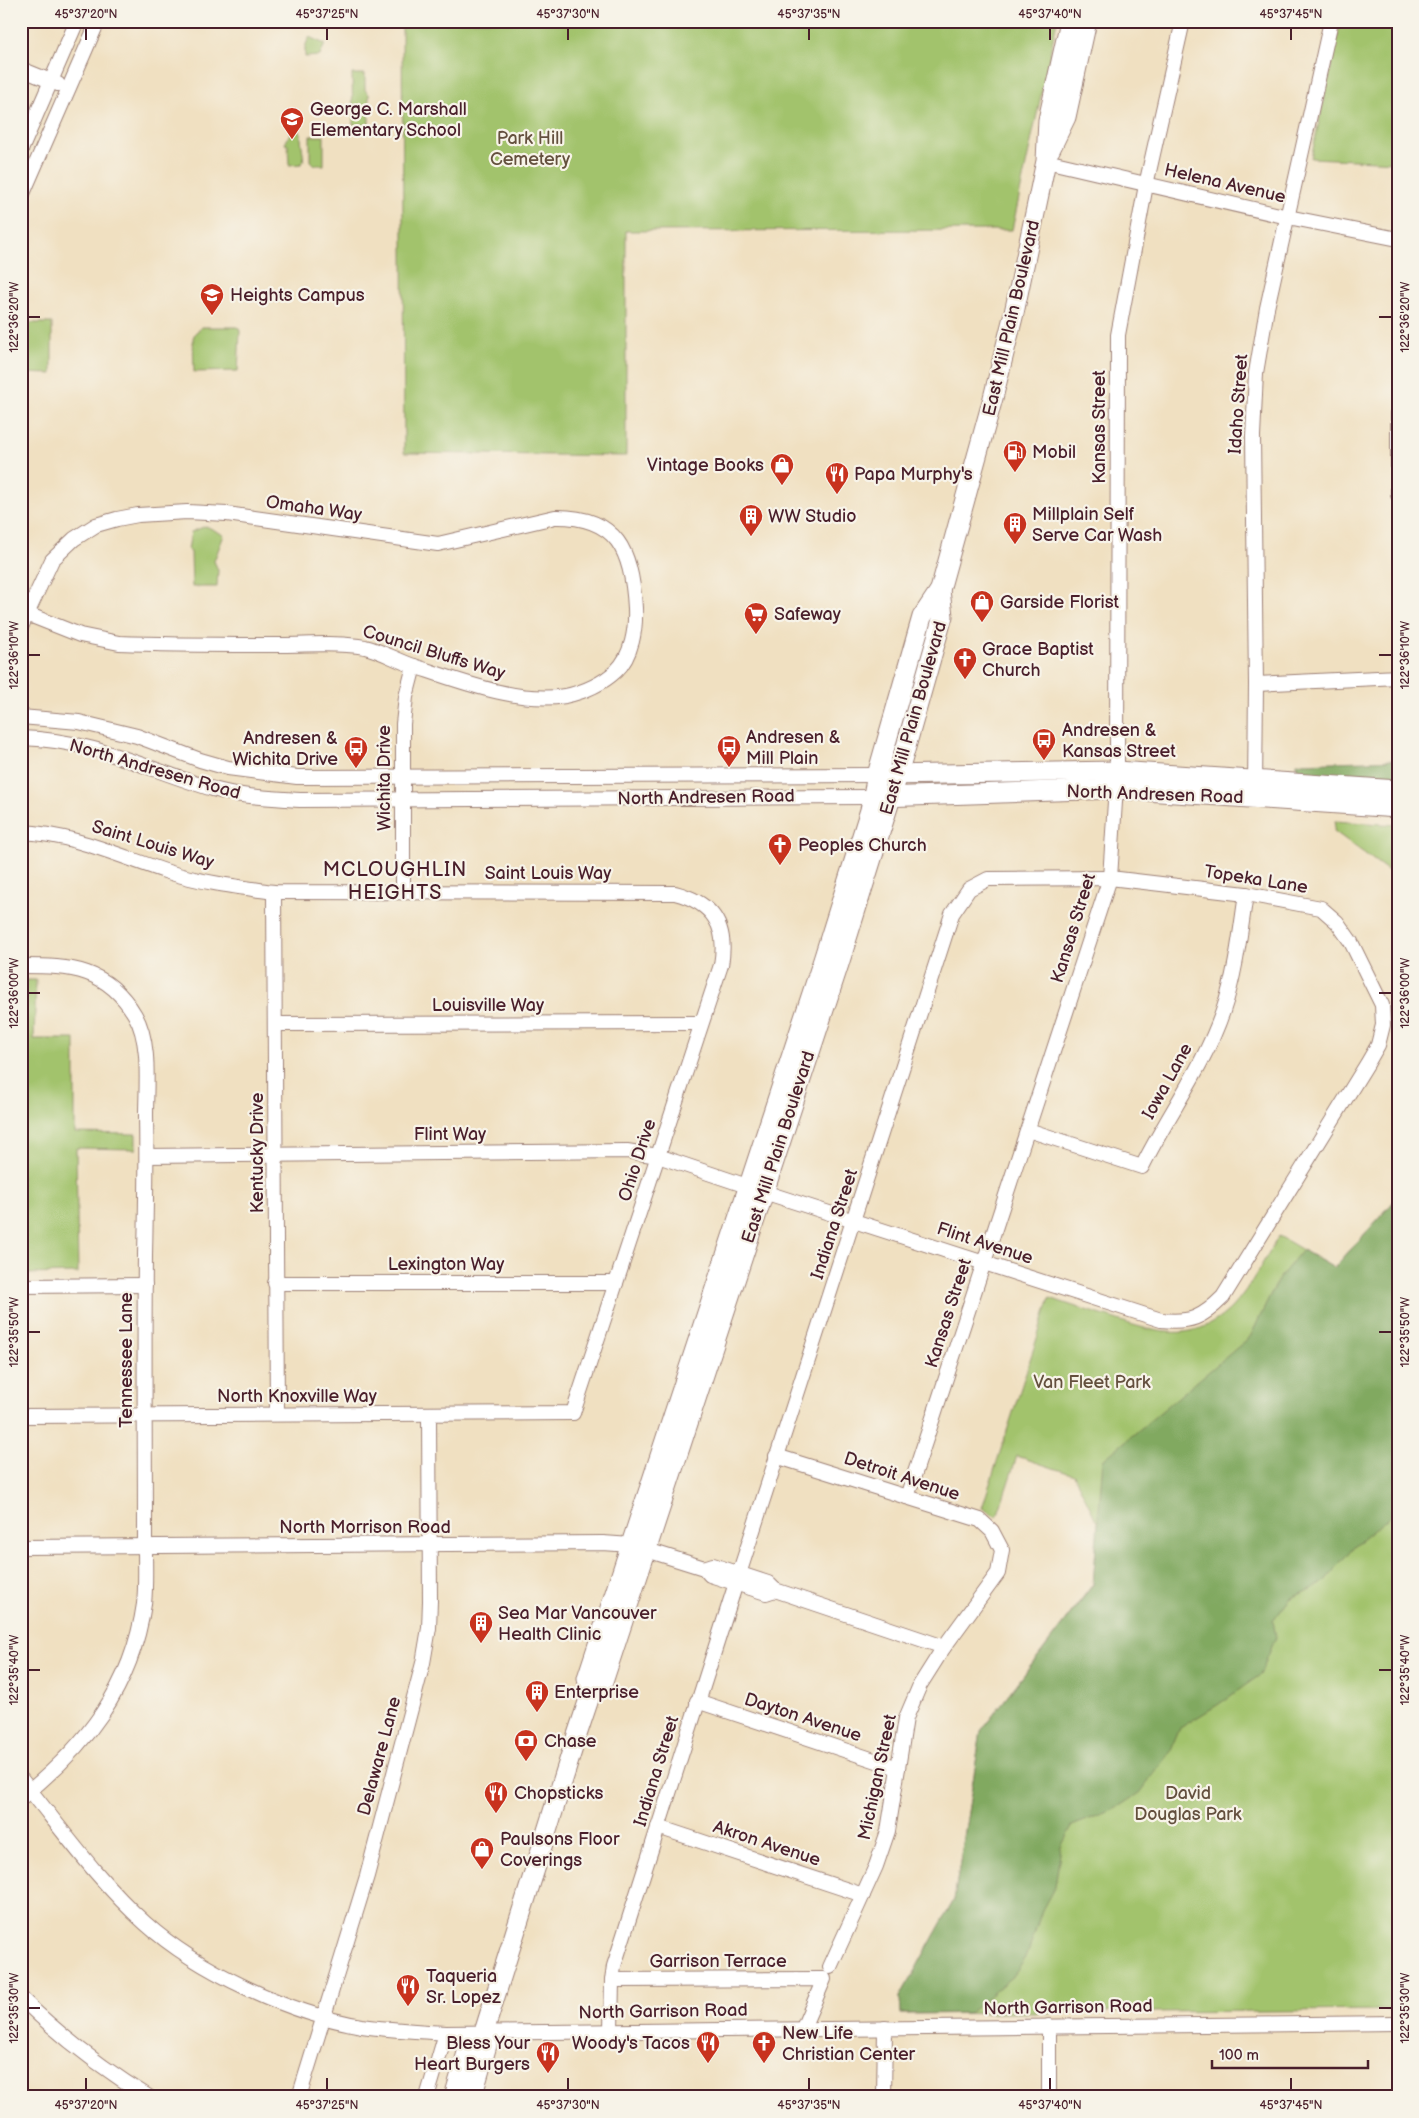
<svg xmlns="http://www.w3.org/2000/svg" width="1419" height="2118" font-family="'Balsamiq Sans',sans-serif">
  <rect width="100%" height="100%" fill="#f7f3e8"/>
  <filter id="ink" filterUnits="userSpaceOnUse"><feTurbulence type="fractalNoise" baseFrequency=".02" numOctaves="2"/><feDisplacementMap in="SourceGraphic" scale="10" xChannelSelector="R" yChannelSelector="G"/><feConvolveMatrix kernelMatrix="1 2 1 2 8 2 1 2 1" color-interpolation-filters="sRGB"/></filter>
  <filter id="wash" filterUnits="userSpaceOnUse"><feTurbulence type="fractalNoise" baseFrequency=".0096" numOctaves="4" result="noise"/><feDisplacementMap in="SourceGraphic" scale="20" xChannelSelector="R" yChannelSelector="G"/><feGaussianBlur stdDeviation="1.12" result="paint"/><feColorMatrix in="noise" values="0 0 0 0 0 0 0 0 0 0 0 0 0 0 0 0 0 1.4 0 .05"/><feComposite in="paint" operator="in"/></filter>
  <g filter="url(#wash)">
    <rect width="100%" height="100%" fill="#f0e0c1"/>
    <!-- green -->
    <g fill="#a2c36c" stroke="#76714c">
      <polygon points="402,21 1057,21 1012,230 626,231 626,456 404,453"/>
      <polygon points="1341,21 1398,21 1398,162 1311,158"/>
      <polygon points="309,37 325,44 320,56 305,57 305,47"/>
      <polygon points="352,74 365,74 365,90 369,94 369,125 353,125"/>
      <polygon points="291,131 300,131 304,161 301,164 289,165 288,145 285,144"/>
      <polygon points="310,136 324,136 324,165 314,165 310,161"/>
      <polygon points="21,323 52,323 52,374 21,373"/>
      <polygon points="202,327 238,327 240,331 238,371 194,372 193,338 195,333"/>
      <polygon points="206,526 224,535 214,561 218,570 217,587 192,587 191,552 188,550 191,532"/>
      <polygon points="1335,821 1398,825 1398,878 1334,831"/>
      <polygon points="21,980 36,980 34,1039 75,1039 75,1133 136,1134 136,1149 76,1148 78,1273 21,1274"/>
      <path d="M1398,1197V2010L901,2014L900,1997L954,1900L981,1731L1093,1584L1098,1524L1074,1475L1017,1456L997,1517L982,1508L1050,1298C1070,1305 1091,1312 1112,1318C1156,1333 1195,1345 1232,1307C1251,1287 1264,1259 1279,1236L1334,1268Z"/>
    </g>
    <!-- forest -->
    <g fill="#81a960" stroke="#666446">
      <polygon points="1398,760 1398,783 1295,775 1297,763"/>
      <polygon points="1398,1197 1398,1510 1355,1545 1323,1583 1290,1599 1273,1621 1276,1637 1260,1675 1219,1704 1180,1728 1170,1752 1139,1793 1115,1809 1072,1826 1061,1847 1055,1886 1042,1910 1027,1956 1015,1974 969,2013 901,2014 900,1997 954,1900 981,1731 1093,1585 1103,1460 1250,1337 1278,1280 1302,1250 1334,1268"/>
    </g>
  </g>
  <g filter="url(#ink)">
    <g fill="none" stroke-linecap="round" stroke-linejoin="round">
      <!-- minor casing -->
      <g stroke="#9d8076" stroke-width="16">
        <g id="minor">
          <polyline points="21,69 58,84"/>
          <polyline points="21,150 77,21"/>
          <polyline points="1046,161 1288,217 1398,239"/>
          <polyline points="21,198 98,21"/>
          <polyline points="1398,413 1398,495"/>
          <path d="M21,627L52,560L74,539L96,525L117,519L138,515L187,512L227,514L438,544L555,517C618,516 632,552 635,608C636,629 632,656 616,671C602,684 584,692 565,696C519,704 459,681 414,666C398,661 382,651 365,647C338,642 309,645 282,645C227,645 173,645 119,643L80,635L27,614"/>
          <polyline points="1256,684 1398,677"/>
          <polyline points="21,717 79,722 137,736 200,760 228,768 297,777 877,775"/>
          <path d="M21,738C95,740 145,769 213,789C241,797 271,798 300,800L872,797"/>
          <polyline points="1255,790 1256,684 1253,436 1256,373 1267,308 1331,21"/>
          <path d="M21,832C73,834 119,856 168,872C203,883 238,887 274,892L675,893C713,903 728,926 721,965L573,1413L21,1416"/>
          <polyline points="274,892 277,1414"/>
          <polyline points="403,892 403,724 406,697 414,666"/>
          <path d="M21,966C72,966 107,968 135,1015C151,1043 146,1084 146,1116C147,1162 146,1209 145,1255C144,1352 145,1449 145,1546C145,1565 146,1585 144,1604C132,1688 86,1746 21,1798"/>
          <polyline points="275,1024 701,1023"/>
          <path d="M1028,1130L1142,1167C1168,1114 1204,1067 1223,1011C1236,973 1240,934 1246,894"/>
          <polyline points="147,1156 627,1151 658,1156 747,1186"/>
          <polyline points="275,1283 616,1283"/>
          <polyline points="21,1286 145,1285"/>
          <polyline points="776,1456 980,1520 992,1531 1002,1550 998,1573 944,1647 920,1685 906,1718 888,1831 876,1866 830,1967"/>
          <polyline points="907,1497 1110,878 1117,771 1118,335 1146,185 1183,21"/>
          <polyline points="21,1547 603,1543 631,1545 704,1568 710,1575 766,1593 775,1590"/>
          <polyline points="704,1568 713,1565 768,1583 775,1590 944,1647"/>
          <path d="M739,1574L952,914L969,889L988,879L1110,878L1246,894L1321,908L1337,922L1351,942L1382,1005L1383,1025L1378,1045L1367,1064L1223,1297C1202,1318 1191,1323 1161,1320C1029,1277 897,1234 764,1192"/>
          <polyline points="697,1701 898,1768"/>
          <path d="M21,1779C61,1828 98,1881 145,1923C198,1971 291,2014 362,2026C390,2030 418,2031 446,2033L1398,2023"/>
          <polyline points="658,1827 863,1895"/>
          <polyline points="612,1980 824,1979 803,2028"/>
          <path d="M21,1998C60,2036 103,2069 149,2097"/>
          <polyline points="611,2031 612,1980 614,1966 736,1583"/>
          <polyline points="299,2097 367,1876 423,1663 429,1628 430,1601 429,1414"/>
          <polyline points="427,2097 446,2033"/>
          <polyline points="884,2097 885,2028"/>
          <polyline points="1049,2097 1049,2026"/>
        </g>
      </g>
      <!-- major casing -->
      <g stroke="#9d8076" stroke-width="21">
        <g id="major">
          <polyline points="1050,150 1066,117 1087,21"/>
          <polyline points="888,775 1117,771 1398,790"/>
          <polyline points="881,797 1116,789 1398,808"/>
          <polyline points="590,1696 587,1678 823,960 870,810 877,775 922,617 940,590 993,398 1014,313 1046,161 1048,120 1070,21"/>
          <polyline points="454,2097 469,2046 484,2032 576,1738 590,1696 602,1685 839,964 898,775 943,616 940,590"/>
          <polyline points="472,2097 487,2045 484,2032"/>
        </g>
      </g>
      <!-- minor -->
      <use href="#minor" stroke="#fff" stroke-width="14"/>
      <!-- major -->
      <use href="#major" stroke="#fff" stroke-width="19"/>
    </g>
  </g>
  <!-- ticks -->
  <path fill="none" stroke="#4a1f2b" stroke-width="2" d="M86,28V40M327,28V40M568,28V40M809,28V40M1050,28V40M1291,28V40M28,317H40M1379,317H1392M28,655H40M1379,655H1392M28,993H40M1379,993H1392M28,1332H40M1379,1332H1392M28,1670H40M1379,1670H1392M28,2008H40M1379,2008H1392M86,2078V2090M327,2078V2090M568,2078V2090M809,2078V2090M1050,2078V2090M1291,2078V2090"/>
  <!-- icons -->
  <defs>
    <g id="school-pin" transform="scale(1.25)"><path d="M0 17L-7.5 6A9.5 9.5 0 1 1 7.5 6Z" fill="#c8321e" stroke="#f7f3e8"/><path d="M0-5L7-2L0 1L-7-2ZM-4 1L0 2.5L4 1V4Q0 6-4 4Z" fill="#fff"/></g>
    <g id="fuel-pin" transform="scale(1.25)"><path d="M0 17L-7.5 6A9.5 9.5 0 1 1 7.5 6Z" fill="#c8321e" stroke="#f7f3e8"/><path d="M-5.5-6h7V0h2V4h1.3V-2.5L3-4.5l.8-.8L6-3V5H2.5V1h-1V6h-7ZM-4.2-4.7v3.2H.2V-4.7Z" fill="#fff"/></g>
    <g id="shop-pin" transform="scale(1.25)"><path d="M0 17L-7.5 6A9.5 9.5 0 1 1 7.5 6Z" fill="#c8321e" stroke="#f7f3e8"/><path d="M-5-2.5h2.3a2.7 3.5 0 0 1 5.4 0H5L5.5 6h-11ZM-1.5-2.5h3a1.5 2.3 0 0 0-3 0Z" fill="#fff"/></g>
    <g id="restaurant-pin" transform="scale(1.25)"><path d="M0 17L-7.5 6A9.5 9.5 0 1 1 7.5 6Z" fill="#c8321e" stroke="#f7f3e8"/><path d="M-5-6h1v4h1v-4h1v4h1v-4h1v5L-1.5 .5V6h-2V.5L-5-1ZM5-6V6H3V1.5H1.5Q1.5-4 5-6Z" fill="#fff"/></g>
    <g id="building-pin" transform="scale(1.25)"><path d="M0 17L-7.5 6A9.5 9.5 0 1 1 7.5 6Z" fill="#c8321e" stroke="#f7f3e8"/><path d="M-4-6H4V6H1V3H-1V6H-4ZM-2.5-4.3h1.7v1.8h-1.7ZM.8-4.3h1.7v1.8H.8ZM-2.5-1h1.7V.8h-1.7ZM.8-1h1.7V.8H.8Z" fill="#fff"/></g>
    <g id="supermarket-pin" transform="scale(1.25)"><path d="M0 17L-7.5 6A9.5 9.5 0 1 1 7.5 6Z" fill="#c8321e" stroke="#f7f3e8"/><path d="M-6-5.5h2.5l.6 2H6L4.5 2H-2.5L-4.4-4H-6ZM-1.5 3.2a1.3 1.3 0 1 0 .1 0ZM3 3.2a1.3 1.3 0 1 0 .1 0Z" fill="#fff"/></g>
    <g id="church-pin" transform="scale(1.25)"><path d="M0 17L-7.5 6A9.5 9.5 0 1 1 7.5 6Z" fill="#c8321e" stroke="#f7f3e8"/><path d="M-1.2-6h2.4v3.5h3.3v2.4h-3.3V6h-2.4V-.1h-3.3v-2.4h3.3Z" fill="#fff"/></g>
    <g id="bus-pin" transform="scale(1.25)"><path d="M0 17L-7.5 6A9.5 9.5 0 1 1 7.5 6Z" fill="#c8321e" stroke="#f7f3e8"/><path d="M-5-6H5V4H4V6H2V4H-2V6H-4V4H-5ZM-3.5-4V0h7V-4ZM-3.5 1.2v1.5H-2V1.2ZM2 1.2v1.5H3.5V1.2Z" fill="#fff"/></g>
    <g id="bank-pin" transform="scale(1.25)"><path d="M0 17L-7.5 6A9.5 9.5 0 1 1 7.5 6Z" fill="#c8321e" stroke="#f7f3e8"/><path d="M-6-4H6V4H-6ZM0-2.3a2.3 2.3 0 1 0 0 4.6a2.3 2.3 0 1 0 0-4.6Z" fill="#fff"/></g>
  </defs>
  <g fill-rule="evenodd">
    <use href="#school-pin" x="292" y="119"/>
    <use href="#school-pin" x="212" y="295"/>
    <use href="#fuel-pin" x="1015" y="452"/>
    <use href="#shop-pin" x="782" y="465"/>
    <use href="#restaurant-pin" x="837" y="474"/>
    <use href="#building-pin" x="751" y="516"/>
    <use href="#building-pin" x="1015" y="524"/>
    <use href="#shop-pin" x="982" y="602"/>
    <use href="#supermarket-pin" x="756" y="614"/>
    <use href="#church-pin" x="965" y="659"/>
    <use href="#bus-pin" x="1044" y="740"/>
    <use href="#bus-pin" x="729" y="747"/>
    <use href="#bus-pin" x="356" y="748"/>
    <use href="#church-pin" x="780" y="845"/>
    <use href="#building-pin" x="481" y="1623"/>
    <use href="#building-pin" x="537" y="1692"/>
    <use href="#bank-pin" x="526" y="1741"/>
    <use href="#restaurant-pin" x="496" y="1793"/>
    <use href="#shop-pin" x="482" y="1849"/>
    <use href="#restaurant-pin" x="408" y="1986"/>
    <use href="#restaurant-pin" x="708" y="2043"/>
    <use href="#church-pin" x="764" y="2043"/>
    <use href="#restaurant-pin" x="548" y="2053"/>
  </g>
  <g text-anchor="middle" stroke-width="4.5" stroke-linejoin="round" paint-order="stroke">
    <!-- poi labels -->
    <g font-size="18" fill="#4a1f2b" stroke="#f7f3e8" text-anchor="start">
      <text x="310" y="115">George C. Marshall<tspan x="310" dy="21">Elementary School</tspan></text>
      <text x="230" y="301">Heights Campus</text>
      <text x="1032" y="458">Mobil</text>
      <text x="764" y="471" text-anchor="end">Vintage Books</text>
      <text x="854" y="480">Papa Murphy's</text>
      <text x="1032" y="520">Millplain Self<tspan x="1032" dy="21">Serve Car Wash</tspan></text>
      <text x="768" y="522">WW Studio</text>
      <text x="1000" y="608">Garside Florist</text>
      <text x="774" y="620">Safeway</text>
      <text x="982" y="655">Grace Baptist<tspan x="982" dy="21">Church</tspan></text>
      <text x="1062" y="736">Andresen &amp;<tspan x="1062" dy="21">Kansas Street</tspan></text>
      <text x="746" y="743">Andresen &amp;<tspan x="746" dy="21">Mill Plain</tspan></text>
      <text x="338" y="744" text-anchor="end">Andresen &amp;<tspan x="338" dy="21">Wichita Drive</tspan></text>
      <text x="798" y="851">Peoples Church</text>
      <text x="498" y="1619">Sea Mar Vancouver<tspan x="498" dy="21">Health Clinic</tspan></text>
      <text x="554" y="1698">Enterprise</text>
      <text x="544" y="1747">Chase</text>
      <text x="514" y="1799">Chopsticks</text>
      <text x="500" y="1845">Paulsons Floor<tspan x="500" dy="21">Coverings</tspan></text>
      <text x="426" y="1982">Taqueria<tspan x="426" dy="21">Sr. Lopez</tspan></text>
      <text x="782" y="2039">New Life<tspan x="782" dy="21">Christian Center</tspan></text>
      <text x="530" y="2049" text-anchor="end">Bless Your<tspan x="530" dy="21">Heart Burgers</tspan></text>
      <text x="690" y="2049" text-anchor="end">Woody's Tacos</text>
    </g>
    <!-- park labels -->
    <g font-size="18" fill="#64503e" stroke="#f7f3e8">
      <text x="530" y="144">Park Hill<tspan x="530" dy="21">Cemetery</tspan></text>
      <text x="1092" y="1388">Van Fleet Park</text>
      <text x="1188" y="1799">David<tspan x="1188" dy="21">Douglas Park</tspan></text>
    </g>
    <!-- street labels -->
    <g font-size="18" fill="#4a1f2b" stroke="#f7f3e8">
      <text transform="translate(1225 183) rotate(13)" y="6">Helena Avenue</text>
      <text transform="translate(1011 318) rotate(-77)" y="6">East Mill Plain Boulevard</text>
      <text transform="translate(1238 404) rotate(-86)" y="6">Idaho Street</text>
      <text transform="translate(1099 427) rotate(-90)" y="6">Kansas Street</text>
      <text transform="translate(314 508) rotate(8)" y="6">Omaha Way</text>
      <text transform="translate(434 652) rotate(17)" y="6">Council Bluffs Way</text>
      <text transform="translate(913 718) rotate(-74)" y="6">East Mill Plain Boulevard</text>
      <text transform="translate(155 769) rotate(16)" y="6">North Andresen Road</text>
      <text transform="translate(384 778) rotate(-90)" y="6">Wichita Drive</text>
      <text transform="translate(1155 794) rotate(2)" y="6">North Andresen Road</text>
      <text transform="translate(706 797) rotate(-1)" y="6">North Andresen Road</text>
      <text transform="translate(153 844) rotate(17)" y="6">Saint Louis Way</text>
      <text x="548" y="879">Saint Louis Way</text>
      <text transform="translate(1256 879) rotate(9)" y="6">Topeka Lane</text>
      <text transform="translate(1073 928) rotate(-73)" y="6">Kansas Street</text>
      <text x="488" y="1011">Louisville Way</text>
      <text transform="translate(1167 1081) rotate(-61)" y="6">Iowa Lane</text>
      <text x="450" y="1140">Flint Way</text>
      <text transform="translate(778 1147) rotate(-72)" y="6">East Mill Plain Boulevard</text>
      <text transform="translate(257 1153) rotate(-90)" y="6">Kentucky Drive</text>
      <text transform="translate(637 1160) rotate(-72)" y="6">Ohio Drive</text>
      <text transform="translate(834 1224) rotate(-72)" y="6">Indiana Street</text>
      <text transform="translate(985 1243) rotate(18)" y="6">Flint Avenue</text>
      <text x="446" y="1270">Lexington Way</text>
      <text transform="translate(948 1313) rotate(-72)" y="6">Kansas Street</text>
      <text transform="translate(126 1360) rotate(-90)" y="6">Tennessee Lane</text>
      <text x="297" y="1402">North Knoxville Way</text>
      <text transform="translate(902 1476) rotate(18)" y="6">Detroit Avenue</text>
      <text x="365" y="1533">North Morrison Road</text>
      <text transform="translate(803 1717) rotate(18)" y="6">Dayton Avenue</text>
      <text transform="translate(379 1756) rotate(-75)" y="6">Delaware Lane</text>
      <text transform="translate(656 1771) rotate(-73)" y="6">Indiana Street</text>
      <text transform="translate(877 1777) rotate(-78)" y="6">Michigan Street</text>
      <text transform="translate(767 1843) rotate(18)" y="6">Akron Avenue</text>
      <text x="718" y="1967">Garrison Terrace</text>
      <text transform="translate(1068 2007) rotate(-1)" y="6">North Garrison Road</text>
      <text transform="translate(663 2011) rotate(-1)" y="6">North Garrison Road</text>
    </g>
    <!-- quarter labels -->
    <g font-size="20" letter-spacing="1" fill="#4a1f2b" stroke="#f7f3e8">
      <text x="395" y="876">MCLOUGHLIN<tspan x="395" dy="23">HEIGHTS</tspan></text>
    </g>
  </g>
  <!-- margin -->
  <rect width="1419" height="2118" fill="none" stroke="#f7f3e8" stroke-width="55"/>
  <!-- scale -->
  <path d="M1212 2060v8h156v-8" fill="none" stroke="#4a1f2b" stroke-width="2.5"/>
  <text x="1219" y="2060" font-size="15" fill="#4a1f2b" stroke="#f7f3e8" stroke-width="4" paint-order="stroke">100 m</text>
  <rect x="28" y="28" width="1364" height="2062" fill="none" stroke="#4a1f2b" stroke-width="2"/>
  <g font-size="12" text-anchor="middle" fill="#4a1f2b">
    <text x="86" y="18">45°37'20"N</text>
    <text x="327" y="18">45°37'25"N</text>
    <text x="568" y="18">45°37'30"N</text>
    <text x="809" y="18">45°37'35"N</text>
    <text x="1050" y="18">45°37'40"N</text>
    <text x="1291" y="18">45°37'45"N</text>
    <text transform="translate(1405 317) rotate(-90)" y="4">122°36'20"W</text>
    <text transform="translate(14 317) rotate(-90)" y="4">122°36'20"W</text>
    <text transform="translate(1405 655) rotate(-90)" y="4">122°36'10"W</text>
    <text transform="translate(14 655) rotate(-90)" y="4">122°36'10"W</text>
    <text transform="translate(1405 993) rotate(-90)" y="4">122°36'00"W</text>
    <text transform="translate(14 993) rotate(-90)" y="4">122°36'00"W</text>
    <text transform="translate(1405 1332) rotate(-90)" y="4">122°35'50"W</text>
    <text transform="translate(14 1332) rotate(-90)" y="4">122°35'50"W</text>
    <text transform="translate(14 1670) rotate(-90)" y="4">122°35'40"W</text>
    <text transform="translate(1405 1670) rotate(-90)" y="4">122°35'40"W</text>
    <text transform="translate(1405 2008) rotate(-90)" y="4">122°35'30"W</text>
    <text transform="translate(14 2008) rotate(-90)" y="4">122°35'30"W</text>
    <text x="86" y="2109">45°37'20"N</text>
    <text x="327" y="2109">45°37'25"N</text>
    <text x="568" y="2109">45°37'30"N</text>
    <text x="809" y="2109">45°37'35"N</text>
    <text x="1050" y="2109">45°37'40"N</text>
    <text x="1291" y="2109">45°37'45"N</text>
  </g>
</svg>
